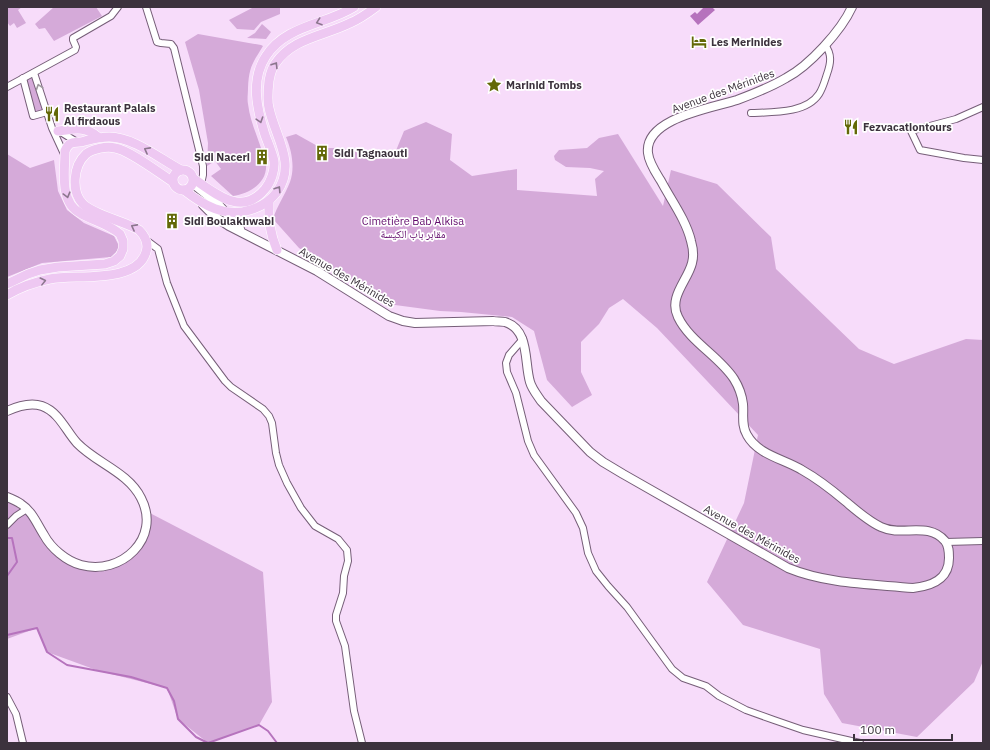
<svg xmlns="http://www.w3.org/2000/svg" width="990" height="750" font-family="'IBM Plex Sans','Noto Naskh Arabic',sans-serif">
  <rect width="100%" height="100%" fill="#f7dcfa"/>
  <!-- green -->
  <g fill="#d5aad9">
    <polygon points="7,7 22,7 18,10 26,23 17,28 14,23 10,26 7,22"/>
    <polygon points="54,7 96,7 102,16 54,41 45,28 39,29 35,24"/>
    <polygon points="254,7 280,7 280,14 261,22 254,30 237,29 229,20"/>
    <polygon points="262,24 271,32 266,39 247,38 255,33"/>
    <path d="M198,34L261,45L263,46C252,64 249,67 248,88C248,94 247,99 248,104C250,120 256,133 261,148C263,153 265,158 266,163C268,183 250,193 233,196L211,176L221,169L215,161L207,166L208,143L199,90L185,42Z"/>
    <polygon points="32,71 46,112 33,116 22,76"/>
    <path d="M426,122L452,134L450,160L472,176L517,169V190L597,196L595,179L604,171L590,168L566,167L555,160L554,156L559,150L587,148L599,138L618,134L663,206L671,170L717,184L771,237L776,269L859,349L894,364L966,339L983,340V661L974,682L917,737L842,723L824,694L820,649L743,625L707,582L744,503L758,435L657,328L623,299L609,308L599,324L581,342V372L592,395L572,407L547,380L534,331L512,317L461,312L440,311L395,305L317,260L299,248L273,219C277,206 285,195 290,182C295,168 292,151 286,137L296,134L321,148H340L358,152L395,153L404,131Z"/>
    <polygon points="7,154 30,168 54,160 58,191 67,210 84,223 114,236 120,248 111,257 42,263 7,277"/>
    <polygon points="7,501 34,518 60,554 99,572 134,555 147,527 146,511 263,572 272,702 259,725 208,743 178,719 167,688 99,671 47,652 37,628 7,639"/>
  </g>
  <!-- water -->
  <polygon fill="#b673bd" points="704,7 712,7 715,10 698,25 690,16 695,12 697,14"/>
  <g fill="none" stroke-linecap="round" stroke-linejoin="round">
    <!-- stream -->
    <g stroke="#b673bd" stroke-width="2">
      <polyline points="7,538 12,538 17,562 7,576"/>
      <polyline points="7,635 37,628 47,652 67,665 131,677 167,688 174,701 178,719 196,737 208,743 259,725 268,731 277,743"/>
    </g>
    <!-- street casing -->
    <g stroke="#765e78" stroke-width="8">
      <g id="street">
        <polyline points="146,7 157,42 161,43 171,44 174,48 203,166 203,175 201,184"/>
        <polyline points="34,73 52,128 64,154"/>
        <polyline points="23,78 33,116 47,112"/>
        <polyline points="7,87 75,50 76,47 73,40 73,38 111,16 118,7"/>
        <polyline points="983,107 956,119 911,131 920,150 964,158 983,160"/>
        <path d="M751,113C771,112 806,114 819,94C823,88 825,80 827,74C831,63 832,54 825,45"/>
        <polyline points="59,131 77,142"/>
        <polyline points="146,240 158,249 167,283 184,326 225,381 231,387 263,409 269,416 272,423 276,453 279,465 287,483 301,508 315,526 338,539 347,550 348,561 344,576 343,593 336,615 336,621 345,646 354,711 362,743"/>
        <polyline points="523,339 509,355 506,363 507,372 516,393 528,441 534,455 576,513 583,528 588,553 596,571 608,586 627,607 672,669 683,678 706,686 719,696 746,710 774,720 803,730 860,743"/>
        <polyline points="7,525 16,516 27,509"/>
        <polyline points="946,542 983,541"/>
        <polyline points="7,697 16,714 23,743"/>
      </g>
    </g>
    <!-- secondary casing -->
    <g stroke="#765e78" stroke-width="10">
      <g id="secondary">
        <polyline points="193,184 218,204 240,229"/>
        <path d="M203,205L214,216L229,226L317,271L389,316L403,321L415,323L493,321C497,322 501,321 505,322C530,330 524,362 530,382C532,389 537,395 541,401L590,452L603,462L623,474L788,568C827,584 871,584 913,588C931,586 949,580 949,558C949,552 949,546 945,541C928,521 902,537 881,527C868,521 857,511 845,501C832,490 818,479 802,470C784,459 758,455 747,435C741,425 744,415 743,404C742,396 739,387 734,379C719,356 690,342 678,317C668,297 688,280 692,263C694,256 693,248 691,241C686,220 671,200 661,181C656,173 649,163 648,153C644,118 713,108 737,100C753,94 771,87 786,78C809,66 841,31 852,7"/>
        <path d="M7,411C18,406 30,402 42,406C59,412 66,431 77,443C96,463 128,472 141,498C162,538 121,576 81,565C66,561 51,548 44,535C37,524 32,511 21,504C17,501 12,499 7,497"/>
      </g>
    </g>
    <!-- primary casing -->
    <g stroke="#fff" stroke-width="10">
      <g id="primary">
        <path d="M58,131C75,129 85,126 98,137"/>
        <circle cx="183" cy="180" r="10"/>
        <path d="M194,179C216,194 242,217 265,189C271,182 275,170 274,161C272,152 268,143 265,135C257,109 250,80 266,56C286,25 325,25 354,7"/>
        <path d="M184,190C203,205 225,218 250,210C261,207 270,201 277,192C297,163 275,137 269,108C267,100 268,90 269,81C270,76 271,69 275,64C292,38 324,36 350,23C360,19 368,13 376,7"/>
        <path d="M269,201C268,218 270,234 277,250"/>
        <path d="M7,284L28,274L40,270L58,267L105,264L114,261L120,256L123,249V241L120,234L116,231C105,223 92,220 80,213C59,202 65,170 65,151C70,139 75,144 85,141C93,139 100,137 109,137C134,137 160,159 181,170"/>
        <path d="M7,295C20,287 35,282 50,279C76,274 137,284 146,252C149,243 145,236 139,230C124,221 94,215 83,204C71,192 73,166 86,154C92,149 106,146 115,148C129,150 159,173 173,182"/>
      </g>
    </g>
    <!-- street -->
    <use href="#street" stroke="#fff" stroke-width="6"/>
    <!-- secondary -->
    <use href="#secondary" stroke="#fff" stroke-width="8"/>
    <!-- primary -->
    <use href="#primary" stroke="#eec8f2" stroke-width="9"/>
  </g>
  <!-- one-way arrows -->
  <defs><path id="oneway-chevron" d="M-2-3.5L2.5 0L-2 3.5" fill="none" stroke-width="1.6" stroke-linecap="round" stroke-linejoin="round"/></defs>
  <g stroke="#8c768e">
    <use href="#oneway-chevron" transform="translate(319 22) rotate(161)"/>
    <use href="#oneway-chevron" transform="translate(275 65) rotate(-58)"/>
    <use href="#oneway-chevron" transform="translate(260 120) rotate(72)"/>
    <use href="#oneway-chevron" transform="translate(147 150) rotate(-152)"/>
    <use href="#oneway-chevron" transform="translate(278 189) rotate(-57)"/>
    <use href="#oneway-chevron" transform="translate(67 195) rotate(75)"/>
    <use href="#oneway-chevron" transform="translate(134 227) rotate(-152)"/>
    <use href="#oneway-chevron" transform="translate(43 281) rotate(-14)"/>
  </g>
  <use stroke="#9e989e" href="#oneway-chevron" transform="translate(39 87) rotate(-108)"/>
  <!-- icons -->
  <defs>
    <g id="hotel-bare" transform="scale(1.2)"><path d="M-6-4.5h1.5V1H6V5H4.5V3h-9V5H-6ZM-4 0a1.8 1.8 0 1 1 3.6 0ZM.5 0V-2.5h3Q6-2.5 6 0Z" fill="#636807" stroke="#fff" stroke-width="2.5" paint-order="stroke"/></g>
    <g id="sight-bare" transform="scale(1.2)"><path d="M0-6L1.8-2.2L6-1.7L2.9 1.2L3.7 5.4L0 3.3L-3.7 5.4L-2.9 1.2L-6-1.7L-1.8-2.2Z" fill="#636807" stroke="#fff" stroke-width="2.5" paint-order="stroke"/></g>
    <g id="restaurant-bare" transform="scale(1.2)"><path d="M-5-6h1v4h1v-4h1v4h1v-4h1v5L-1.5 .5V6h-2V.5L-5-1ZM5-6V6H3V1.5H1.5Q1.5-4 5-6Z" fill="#636807" stroke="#fff" stroke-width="2.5" paint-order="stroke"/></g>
    <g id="building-bare" transform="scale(1.2)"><path d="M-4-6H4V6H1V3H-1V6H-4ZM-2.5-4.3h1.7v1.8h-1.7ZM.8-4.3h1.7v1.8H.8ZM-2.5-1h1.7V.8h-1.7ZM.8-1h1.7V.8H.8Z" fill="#636807" stroke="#fff" stroke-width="2.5" paint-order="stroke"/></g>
  </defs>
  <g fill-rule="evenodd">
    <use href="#hotel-bare" x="699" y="42"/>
    <use href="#sight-bare" x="494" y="85"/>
    <use href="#restaurant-bare" x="52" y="114"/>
    <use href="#restaurant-bare" x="851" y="127"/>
    <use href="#building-bare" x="322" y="153"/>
    <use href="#building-bare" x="262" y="157"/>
    <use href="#building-bare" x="172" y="221"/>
  </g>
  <g text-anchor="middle" stroke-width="3.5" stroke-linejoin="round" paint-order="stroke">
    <!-- poi labels -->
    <g font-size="11" font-weight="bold" fill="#3c323d" stroke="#fff" text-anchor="start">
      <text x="711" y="46">Les Merinides</text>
      <text x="506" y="89">Marinid Tombs</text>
      <text x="64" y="112">Restaurant Palais<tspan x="64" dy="13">Al firdaous</tspan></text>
      <text x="863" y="131">Fezvacationtours</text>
      <text x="334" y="157">Sidi Tagnaouti</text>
      <text x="250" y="161" text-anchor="end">Sidi Naceri</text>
      <text x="184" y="225">Sidi Boulakhwabi</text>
    </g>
    <!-- street labels -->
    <g font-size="11" fill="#3c323d" stroke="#fff">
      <text transform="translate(723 91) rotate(-20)" y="4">Avenue des Mérinides</text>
      <text transform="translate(347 277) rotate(30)" y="4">Avenue des Mérinides</text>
      <text transform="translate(752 534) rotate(29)" y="4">Avenue des Mérinides</text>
    </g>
    <!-- park labels -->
    <g font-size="11" fill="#60086a" stroke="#fff">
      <text x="413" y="225">Cimetière Bab Alkisa<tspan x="413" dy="13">مقابر باب الكيسة</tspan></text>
    </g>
  </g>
  <!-- border -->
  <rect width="990" height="750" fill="none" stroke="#3c323d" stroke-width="16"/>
  <!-- scale -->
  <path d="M854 734v6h98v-6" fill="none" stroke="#3c323d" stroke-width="2"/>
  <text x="860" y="734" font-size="12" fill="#3c323d" stroke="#ffffff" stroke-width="3" paint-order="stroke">100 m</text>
</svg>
